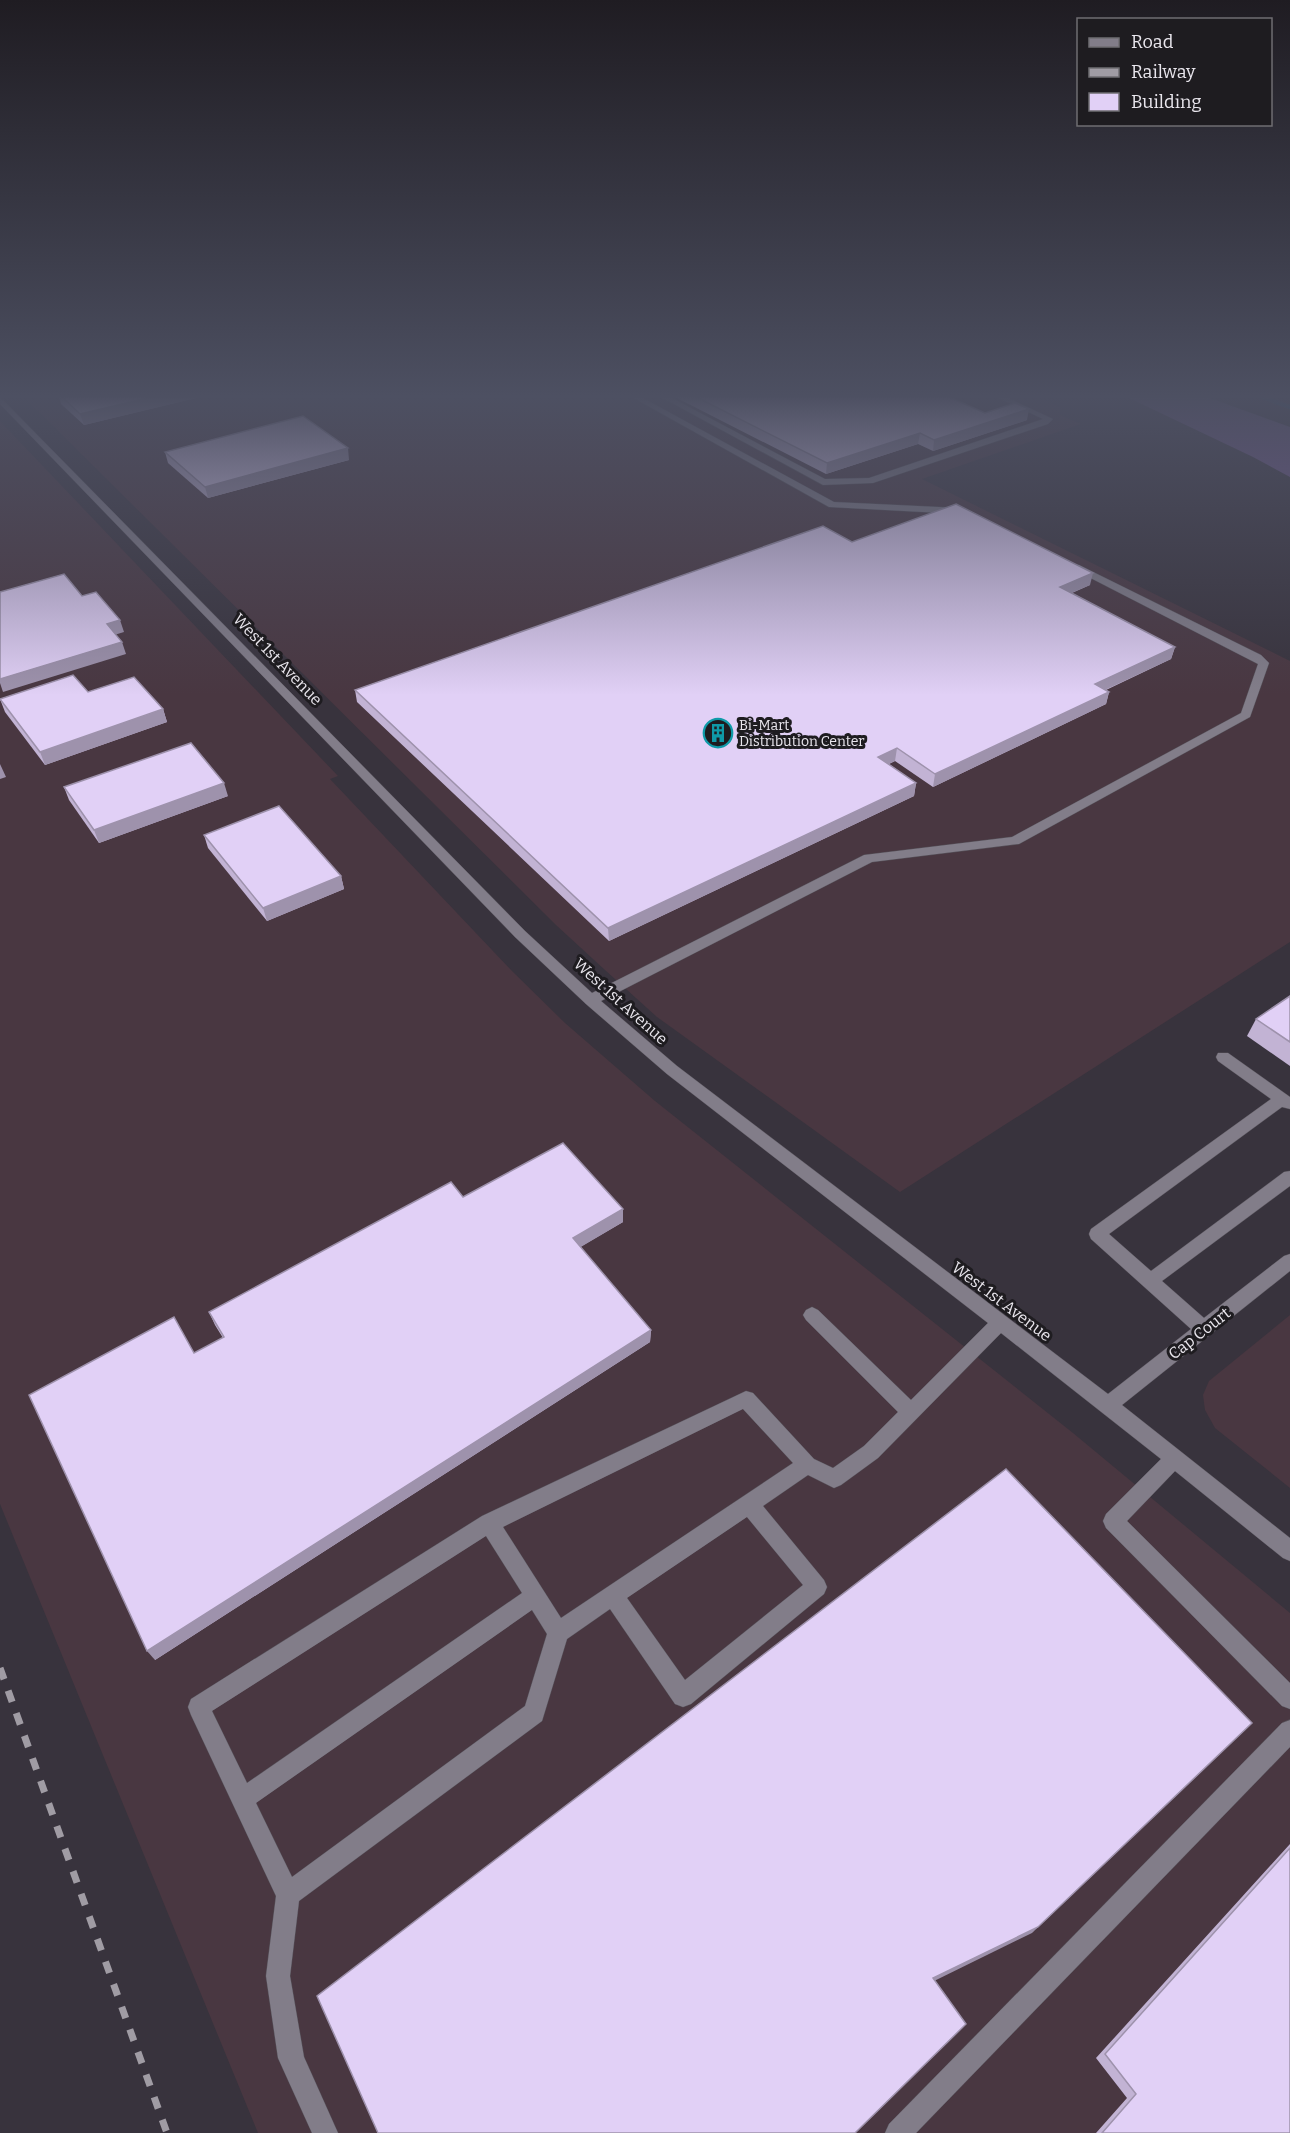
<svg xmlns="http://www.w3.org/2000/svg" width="1290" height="2133" font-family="Bitter,serif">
  <rect width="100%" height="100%" fill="#38333d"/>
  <!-- industrial -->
  <g fill="#493741">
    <polygon points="24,397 1037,397 1060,407 1060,415 1081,424 922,479 1290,661 1290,942 900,1192 657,1017 605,970 556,925"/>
    <polygon points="0,421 338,776 330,779 512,971 565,1023 655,1101 1073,1433 1290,1613 1290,2133 258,2133 0,1504"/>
    <polygon points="1290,1315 1290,1488 1215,1428 1205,1410 1203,1395 1209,1381"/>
  </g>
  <!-- forest -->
  <polygon fill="#735890" points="1127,397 1207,397 1290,427 1290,477 1253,457"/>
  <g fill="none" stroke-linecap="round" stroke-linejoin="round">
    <!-- stream -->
    <polyline stroke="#00577a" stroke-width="4.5" points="1262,397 1290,407"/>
    <!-- minor casing -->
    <g stroke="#545058" stroke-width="1">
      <g id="minor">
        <path d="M0,397L525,931L592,993L864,855L1012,837L1241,713L1258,664L1073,569V565H1079L1261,655L1269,663L1250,717L1019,844L872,862L601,1001L677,1066L1108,1394L1191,1329L1091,1239L1089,1234L1091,1229L1271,1099L1218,1061L1216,1057L1218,1053H1228L1290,1097V1109L1282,1107L1109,1234L1151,1271L1284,1172L1290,1171V1186L1162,1281L1204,1318L1284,1256L1290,1254V1271L1122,1405L1290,1538V1561L1283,1558L1175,1471L1127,1521L1290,1683V1709L1282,1706L1106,1528L1103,1521L1106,1514L1161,1459L1001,1333L878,1458L841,1485L834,1488L808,1475L763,1506L824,1580L827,1587L824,1594L691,1704L683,1707L675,1704L610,1609L567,1639L542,1721L299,1901L290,1976L304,2057L338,2133H312L278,2058L266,1976L276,1896L191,1715L188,1707L191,1699L482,1516L746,1391L753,1393L814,1459L833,1468L864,1446L898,1412L806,1320L803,1315L806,1310L812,1307L818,1310L911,1400L988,1323L667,1074L586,1004L515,937L0,404ZM743,1409L793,1463L561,1618L503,1527ZM747,1517L803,1585L685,1680L627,1598ZM486,1536L522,1593L247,1783L212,1711ZM532,1610L547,1634L525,1706L292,1877L256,1803Z"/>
        <polygon points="632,397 641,397 834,502 960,508 965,511 960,514 829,507"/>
        <polygon points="661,397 670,397 825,479 869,478 1043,419 996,397 1006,397 1053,419 1048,424 873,483 823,485"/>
        <polygon points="1290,1720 1290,1747 916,2133 885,2133 889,2124 1282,1723"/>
      </g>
    </g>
    <!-- minor -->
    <use href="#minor" fill="#827d89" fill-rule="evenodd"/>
    <!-- rail -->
    <polyline stroke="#a09ca4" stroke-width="7" stroke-dasharray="12 12" stroke-linecap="butt" points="0,1668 167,2133"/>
  </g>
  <!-- wall -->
  <g fill="#c2b3d4">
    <polygon points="59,397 200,397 84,425 61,404"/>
    <polygon points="675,397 949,397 985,413 1027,420 933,451 918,444 826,474"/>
    <polygon points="165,452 349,460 208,498 168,463"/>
    <polygon points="852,542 1090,585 1072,593 1175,647 1171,659 1106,690 1109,692 1106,704 933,787 895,761 889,764 916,783 914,796 609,941 357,702 355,690"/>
    <polygon points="88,692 163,709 167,722 45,765 5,712 0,699"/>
    <polygon points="64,787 228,796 99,843 69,800"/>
    <polygon points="204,835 341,876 344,889 267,921 208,848"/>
    <polygon points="1290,996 1290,1066 1247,1036 1256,1019"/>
    <polygon points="463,1197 623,1222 580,1247 651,1330 650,1342 155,1660 194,1353 223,1338 215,1325 209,1312"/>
    <polygon points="1290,1844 1290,2133 1096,2133 1127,2098 1096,2058"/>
  </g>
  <!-- shaded-wall -->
  <g fill="#9e92ac">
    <polygon points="152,397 200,397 84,425 80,414"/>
    <polygon points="1029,409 1027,420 933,451 934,440"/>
    <polygon points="920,433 918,444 826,474 827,463"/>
    <polygon points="348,448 349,460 208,498 205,487"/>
    <polygon points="1093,573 1090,585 1057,599 1060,587"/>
    <polygon points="120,620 124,632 111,636 107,624"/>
    <polygon points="122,642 126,654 3,692 0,683 0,679"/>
    <polygon points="1175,647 1171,659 1092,696 1095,684"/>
    <polygon points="1109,692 1106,704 933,787 935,774"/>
    <polygon points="163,709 167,722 45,765 40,752"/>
    <polygon points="897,748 895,761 876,770 878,757"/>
    <polygon points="0,764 6,777 0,779"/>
    <polygon points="224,783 228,796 99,843 94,830"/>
    <polygon points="916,783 914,796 609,941 608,928"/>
    <polygon points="341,876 344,889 267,921 263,908"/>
    <polygon points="623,1209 623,1222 574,1251 573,1238"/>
    <polygon points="651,1330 650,1342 155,1660 147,1651"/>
    <polygon points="1252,1723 1032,1933 928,1984 933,1978"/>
  </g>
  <!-- building -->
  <g fill="#e1d0f6" stroke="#9e92ac" stroke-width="1.5">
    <polygon points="62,397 152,397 80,414"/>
    <polygon points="696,397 949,397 985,413 1015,403 1029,409 934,440 920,433 827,463"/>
    <polygon points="303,416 348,448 205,487 165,452"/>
    <polygon points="956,504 1093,573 1060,587 1175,647 1095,684 1109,692 935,774 897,748 878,757 916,783 608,928 355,690 823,526 852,542"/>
    <polygon points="64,574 82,596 96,592 120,620 107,624 122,642 0,679 0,592"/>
    <polygon points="73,675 88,692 134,677 163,709 40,752 0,699"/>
    <polygon points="191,743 224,783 94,830 64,787"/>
    <polygon points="279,806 341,876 263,908 204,835"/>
    <polygon points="1290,996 1290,1042 1256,1019"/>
    <polygon points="563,1143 623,1209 573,1238 651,1330 147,1651 29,1395 174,1317 194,1353 224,1337 209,1312 451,1182 463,1197"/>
    <polygon points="1006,1469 1252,1723 1038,1927 933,1978 966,2024 855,2133 378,2133 317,1996"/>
    <polygon points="1290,1848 1290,2133 1102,2133 1136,2094 1105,2054"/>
  </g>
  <!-- sky -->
  <linearGradient id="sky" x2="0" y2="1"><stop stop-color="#1f1c22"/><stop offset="0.57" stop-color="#4d5062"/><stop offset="1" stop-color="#4d5062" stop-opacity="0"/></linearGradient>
  <rect width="1290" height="695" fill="url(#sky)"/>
  <!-- icons -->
  <defs>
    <g id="building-ring" transform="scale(1.5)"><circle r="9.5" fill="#1e1c20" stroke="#0f9aa8" stroke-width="1.5"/><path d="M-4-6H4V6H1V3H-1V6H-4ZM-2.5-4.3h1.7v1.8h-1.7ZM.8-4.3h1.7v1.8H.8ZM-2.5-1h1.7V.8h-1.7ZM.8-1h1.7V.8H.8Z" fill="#0f9aa8"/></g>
  </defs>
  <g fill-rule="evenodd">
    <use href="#building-ring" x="718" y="733"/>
  </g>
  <g text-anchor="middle" stroke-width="6" stroke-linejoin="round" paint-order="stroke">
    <!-- far-poi labels -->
    <g font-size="14" fill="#e9e6ed" stroke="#1e1c20" text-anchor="start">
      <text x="739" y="730">Bi-Mart<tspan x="739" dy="16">Distribution Center</tspan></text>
    </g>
    <!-- street labels -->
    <g font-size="16" fill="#e9e6ed" stroke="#1e1c20">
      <text transform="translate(278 659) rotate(46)" y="6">West 1st Avenue</text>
      <text transform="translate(621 1001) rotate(42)" y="6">West 1st Avenue</text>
      <text transform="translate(1002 1301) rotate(37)" y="6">West 1st Avenue</text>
      <text transform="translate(1199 1333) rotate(-38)" y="6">Cap Court</text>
    </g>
  </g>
  <!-- legend -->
  <rect x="1077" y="18" width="195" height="108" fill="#1e1c20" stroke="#6f6d72" stroke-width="1.5"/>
  <rect x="1089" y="38" width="30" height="9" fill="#827d89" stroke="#6f6d72" stroke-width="1.5"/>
  <text x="1131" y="48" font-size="18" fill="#e9e6ed">Road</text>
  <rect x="1089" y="68" width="30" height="9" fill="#a09ca4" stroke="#6f6d72" stroke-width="1.5"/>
  <text x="1131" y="78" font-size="18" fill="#e9e6ed">Railway</text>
  <rect x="1089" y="93" width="30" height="18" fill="#e1d0f6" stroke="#6f6d72" stroke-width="1.5"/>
  <text x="1131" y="108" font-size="18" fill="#e9e6ed">Building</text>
</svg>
